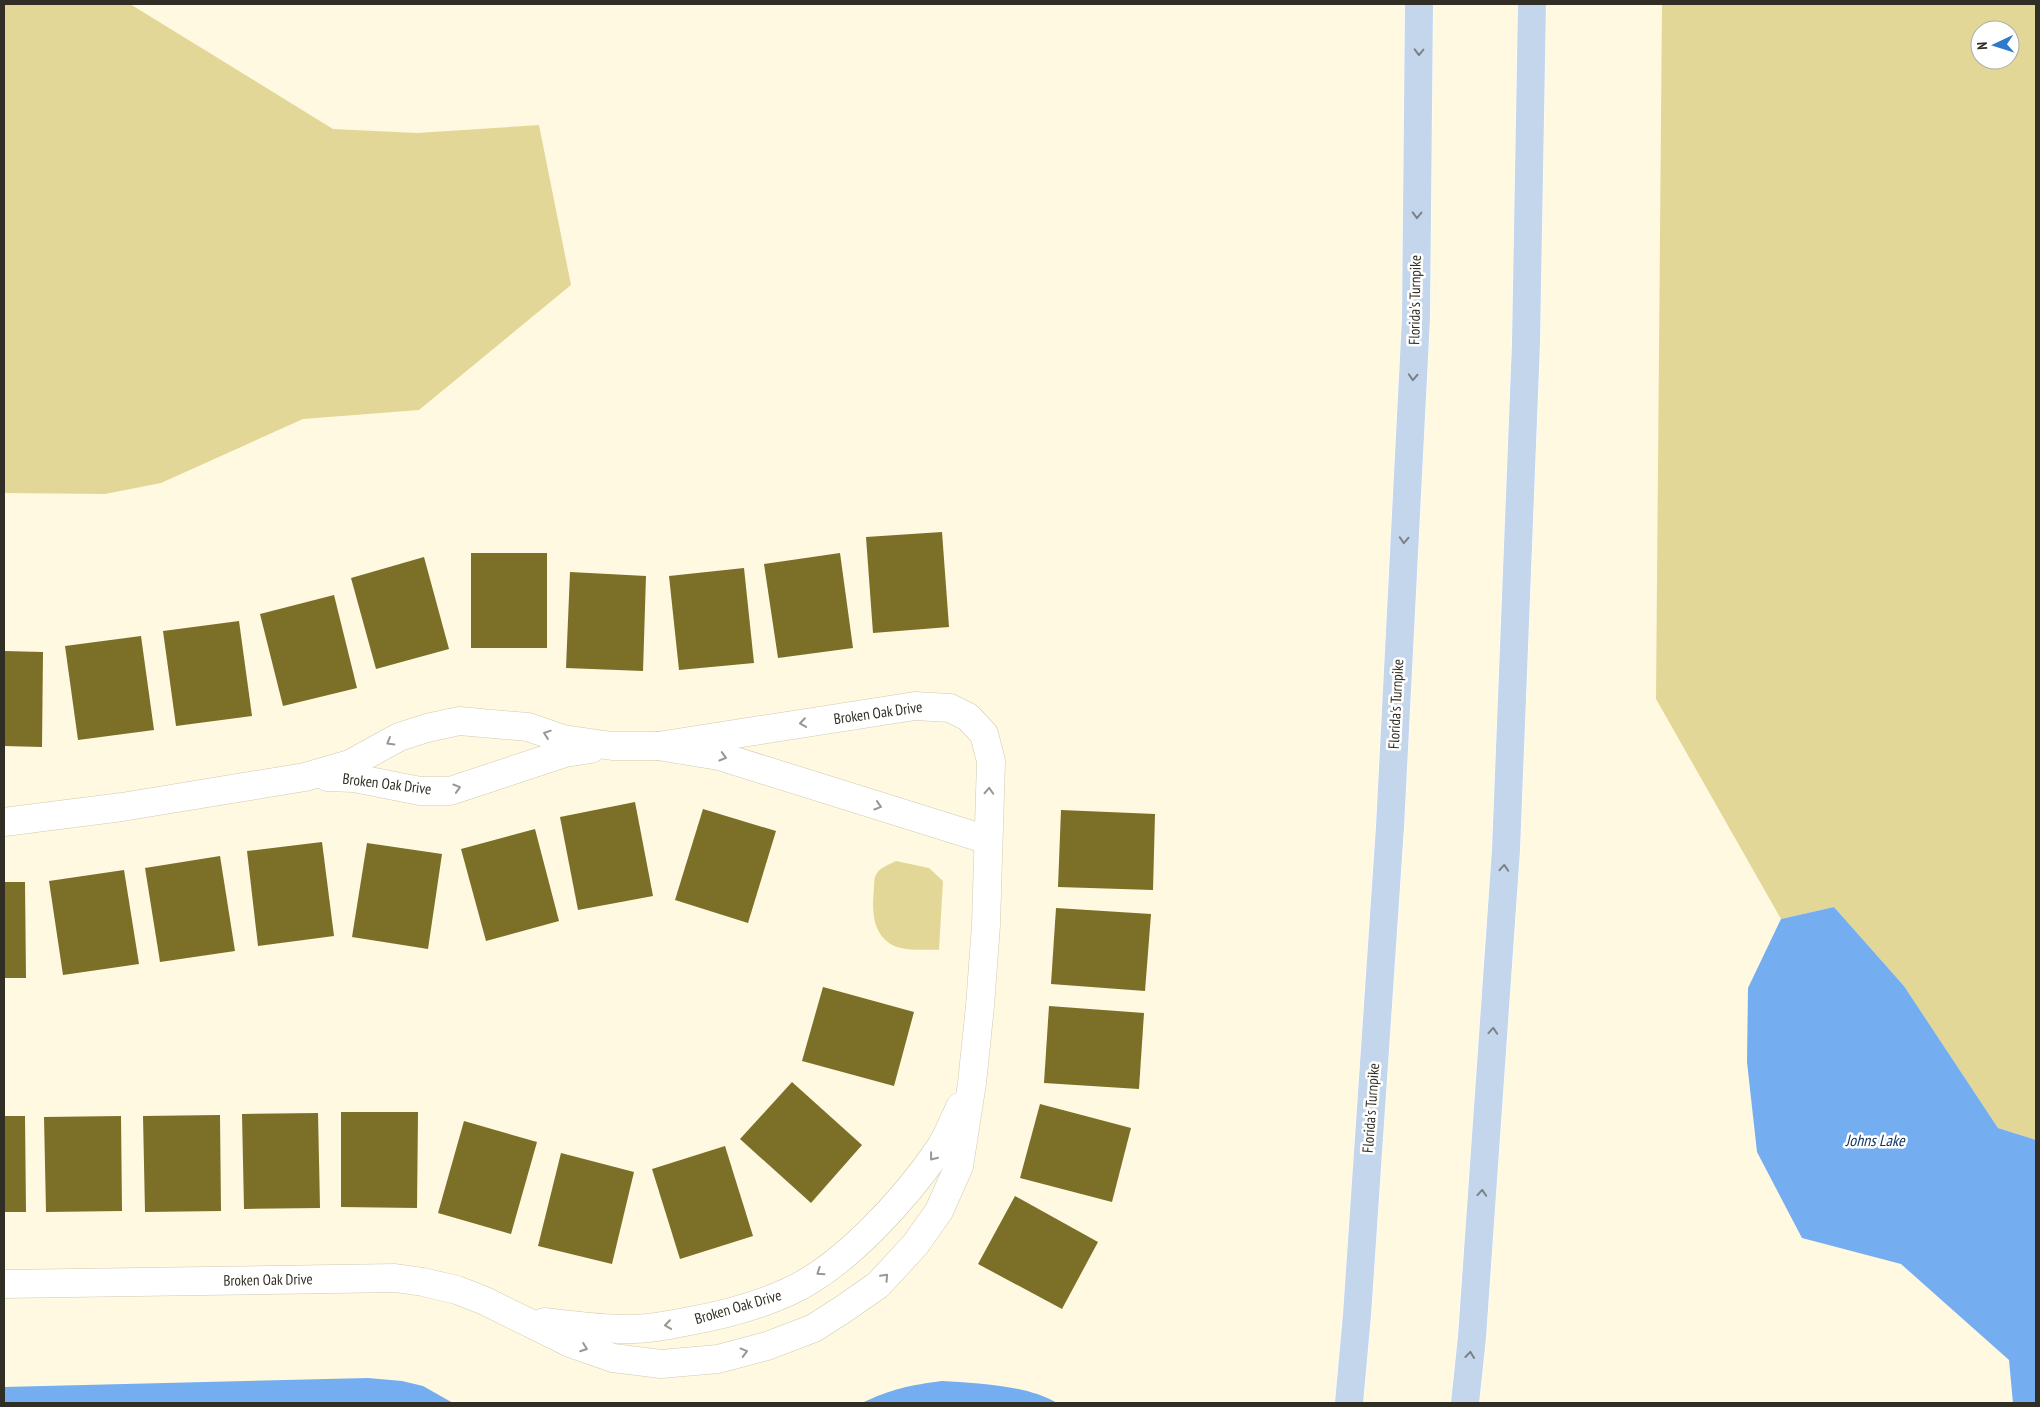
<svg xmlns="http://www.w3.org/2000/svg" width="2040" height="1407" font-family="'PT Sans Narrow',sans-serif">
  <rect width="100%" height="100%" fill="#fef9e0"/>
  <!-- green -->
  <g fill="#e3d798" fill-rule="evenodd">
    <polygon points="4,4 130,4 333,129 417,133 539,125 571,285 419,410 303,419 161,483 105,494 4,493"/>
    <path d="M1662,4H2036V1140L1998,1128L1904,986L1834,907L1781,919L1656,699ZM1980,30H2010V60H1980Z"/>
    <path d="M896,861L929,868L943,881L939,950C925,949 901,952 889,943C872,931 872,908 874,889C874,886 874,880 875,877C878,868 888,865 896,861Z"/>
  </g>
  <!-- water -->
  <g fill="#74adf0">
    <polygon points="1834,907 1904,986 1998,1128 2036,1140 2036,1403 2013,1403 2009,1360 1901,1264 1802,1238 1757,1152 1747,1062 1748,988 1781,919"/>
    <polygon points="368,1378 402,1381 423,1386 453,1403 4,1403 4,1387"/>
    <path d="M942,1381C976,1383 1027,1385 1057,1403H862C891,1389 911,1385 942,1381Z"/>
  </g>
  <!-- building -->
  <g fill="#7c6f28">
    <polygon points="942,532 949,627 873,633 866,537"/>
    <rect x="471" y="553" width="76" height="95"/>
    <polygon points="840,553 853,648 778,658 764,564"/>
    <polygon points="424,557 449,649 376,669 351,578"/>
    <polygon points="744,568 754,663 679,670 669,576"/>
    <polygon points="570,572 646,576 643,671 566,668"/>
    <polygon points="334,595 357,688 283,706 260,614"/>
    <polygon points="239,621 252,716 176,726 163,631"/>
    <polygon points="141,636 154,730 78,740 65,646"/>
    <polygon points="4,651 43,652 42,747 4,746"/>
    <polygon points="635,802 653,896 578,910 560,817"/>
    <polygon points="703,809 776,831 748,923 675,900"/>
    <polygon points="1061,810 1155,814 1153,890 1058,887"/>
    <polygon points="535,829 559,921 486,941 461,849"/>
    <polygon points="322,842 334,936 258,946 247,851"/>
    <polygon points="367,843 442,854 428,949 352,937"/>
    <polygon points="220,856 235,951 160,962 145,868"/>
    <polygon points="124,870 139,964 63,975 49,881"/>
    <polygon points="4,882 25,882 26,978 4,978"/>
    <polygon points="1056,908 1151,914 1145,991 1051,984"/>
    <polygon points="823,987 914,1012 894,1086 802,1061"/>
    <polygon points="1049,1006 1144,1013 1139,1089 1044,1083"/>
    <polygon points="792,1082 862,1145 811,1203 740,1139"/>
    <polygon points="1040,1104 1131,1128 1112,1202 1020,1178"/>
    <polygon points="341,1112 418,1112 417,1208 341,1207"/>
    <polygon points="318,1113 320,1208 244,1209 242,1114"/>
    <polygon points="220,1115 221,1211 145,1212 143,1116"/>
    <polygon points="4,1116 25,1116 26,1212 4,1212"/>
    <polygon points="121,1116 122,1211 46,1212 44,1117"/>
    <polygon points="464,1121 537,1142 511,1234 438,1213"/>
    <polygon points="725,1146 753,1236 680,1259 652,1169"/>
    <polygon points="561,1153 634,1172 612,1264 538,1246"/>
    <polygon points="1015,1196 1098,1242 1062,1309 978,1264"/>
  </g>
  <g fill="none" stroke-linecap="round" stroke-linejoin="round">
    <!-- minor casing -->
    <g stroke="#cfcab2" stroke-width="29">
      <g id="minor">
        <polyline points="327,777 354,778 420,791 450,791 565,753 591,749"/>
        <polyline points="4,822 122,807 305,777 350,764 399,737 427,728 459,721 528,727 563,739 612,746 658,746 719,756 988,840"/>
        <polyline points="4,1284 395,1278 423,1282 457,1290 485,1301 570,1343 613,1358 661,1364 718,1359 767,1346 814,1328 842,1310 878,1285 915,1245 939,1211 959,1166 972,1083 980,1006 986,925 991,761 984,734 968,717 950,708 915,706 658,746"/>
        <path d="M544,1322C571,1325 599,1329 626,1329C647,1330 670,1325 690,1321C724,1315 757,1306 788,1292C844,1267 906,1198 940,1148C948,1135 954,1120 960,1107"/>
      </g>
    </g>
    <!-- highway casing -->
    <g stroke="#fff" stroke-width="29">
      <g id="highway">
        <polyline points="1349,1403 1357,1315 1390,827 1416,318 1419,4"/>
        <polyline points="1465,1403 1472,1337 1506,850 1526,343 1532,4"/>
      </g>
    </g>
    <!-- minor -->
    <use href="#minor" stroke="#fff" stroke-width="28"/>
    <!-- highway -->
    <use href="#highway" stroke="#c4d6eb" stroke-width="28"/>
  </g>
  <!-- one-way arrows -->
  <defs><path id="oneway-chevron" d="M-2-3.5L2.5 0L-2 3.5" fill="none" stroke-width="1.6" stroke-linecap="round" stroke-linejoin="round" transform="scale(1.25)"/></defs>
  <g stroke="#7a8288">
    <use href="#oneway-chevron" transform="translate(1419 52) rotate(91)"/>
    <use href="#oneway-chevron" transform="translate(1417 215) rotate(91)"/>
    <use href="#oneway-chevron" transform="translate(1413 377) rotate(93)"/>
    <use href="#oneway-chevron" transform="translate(1404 540) rotate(93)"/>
    <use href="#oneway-chevron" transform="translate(1504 868) rotate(-86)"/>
    <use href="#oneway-chevron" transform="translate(1493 1031) rotate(-86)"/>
    <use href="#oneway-chevron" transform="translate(1482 1193) rotate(-86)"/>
    <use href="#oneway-chevron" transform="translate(1470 1355) rotate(-84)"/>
  </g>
  <g stroke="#989792">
    <use href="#oneway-chevron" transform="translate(803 723) rotate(172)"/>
    <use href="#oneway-chevron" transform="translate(547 734) rotate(-161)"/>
    <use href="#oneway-chevron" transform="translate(390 742) rotate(150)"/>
    <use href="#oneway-chevron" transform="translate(723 757) rotate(16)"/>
    <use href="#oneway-chevron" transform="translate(457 788) rotate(-17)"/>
    <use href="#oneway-chevron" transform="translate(989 791) rotate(-87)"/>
    <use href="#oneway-chevron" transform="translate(878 806) rotate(17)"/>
    <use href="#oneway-chevron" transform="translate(933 1157) rotate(128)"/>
    <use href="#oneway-chevron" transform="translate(820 1272) rotate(146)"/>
    <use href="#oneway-chevron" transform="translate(885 1277) rotate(-47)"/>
    <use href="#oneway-chevron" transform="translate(668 1325) rotate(172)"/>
    <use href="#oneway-chevron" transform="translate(584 1348) rotate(20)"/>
    <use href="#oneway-chevron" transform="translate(744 1352) rotate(-15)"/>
  </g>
  <g text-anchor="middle" stroke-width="5" stroke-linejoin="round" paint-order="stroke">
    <!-- street labels -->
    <g font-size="15" fill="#312f25" stroke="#fff">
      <text transform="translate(1415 300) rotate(-89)" y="5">Florida's Turnpike</text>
      <text transform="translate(1396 704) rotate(-87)" y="5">Florida's Turnpike</text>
      <text transform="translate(878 713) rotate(-8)" y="5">Broken Oak Drive</text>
      <text transform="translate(387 784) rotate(7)" y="5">Broken Oak Drive</text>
      <text transform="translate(1371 1108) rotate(-86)" y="5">Florida's Turnpike</text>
      <text transform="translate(268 1280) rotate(-1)" y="5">Broken Oak Drive</text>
      <text transform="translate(738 1307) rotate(-16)" y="5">Broken Oak Drive</text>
    </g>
    <!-- water labels -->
    <g font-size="16" font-style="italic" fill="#113863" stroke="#fff">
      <text x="1875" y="1146">Johns Lake</text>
    </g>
  </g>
  <!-- border -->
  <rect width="2040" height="1407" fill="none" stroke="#312f25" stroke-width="10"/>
  <!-- north arrow -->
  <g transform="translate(1995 45) rotate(266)"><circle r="24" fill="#ffffff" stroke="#adaca8"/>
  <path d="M0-4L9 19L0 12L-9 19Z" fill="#2f79ca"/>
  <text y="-8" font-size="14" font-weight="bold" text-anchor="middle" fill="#312f25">N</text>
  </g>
</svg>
